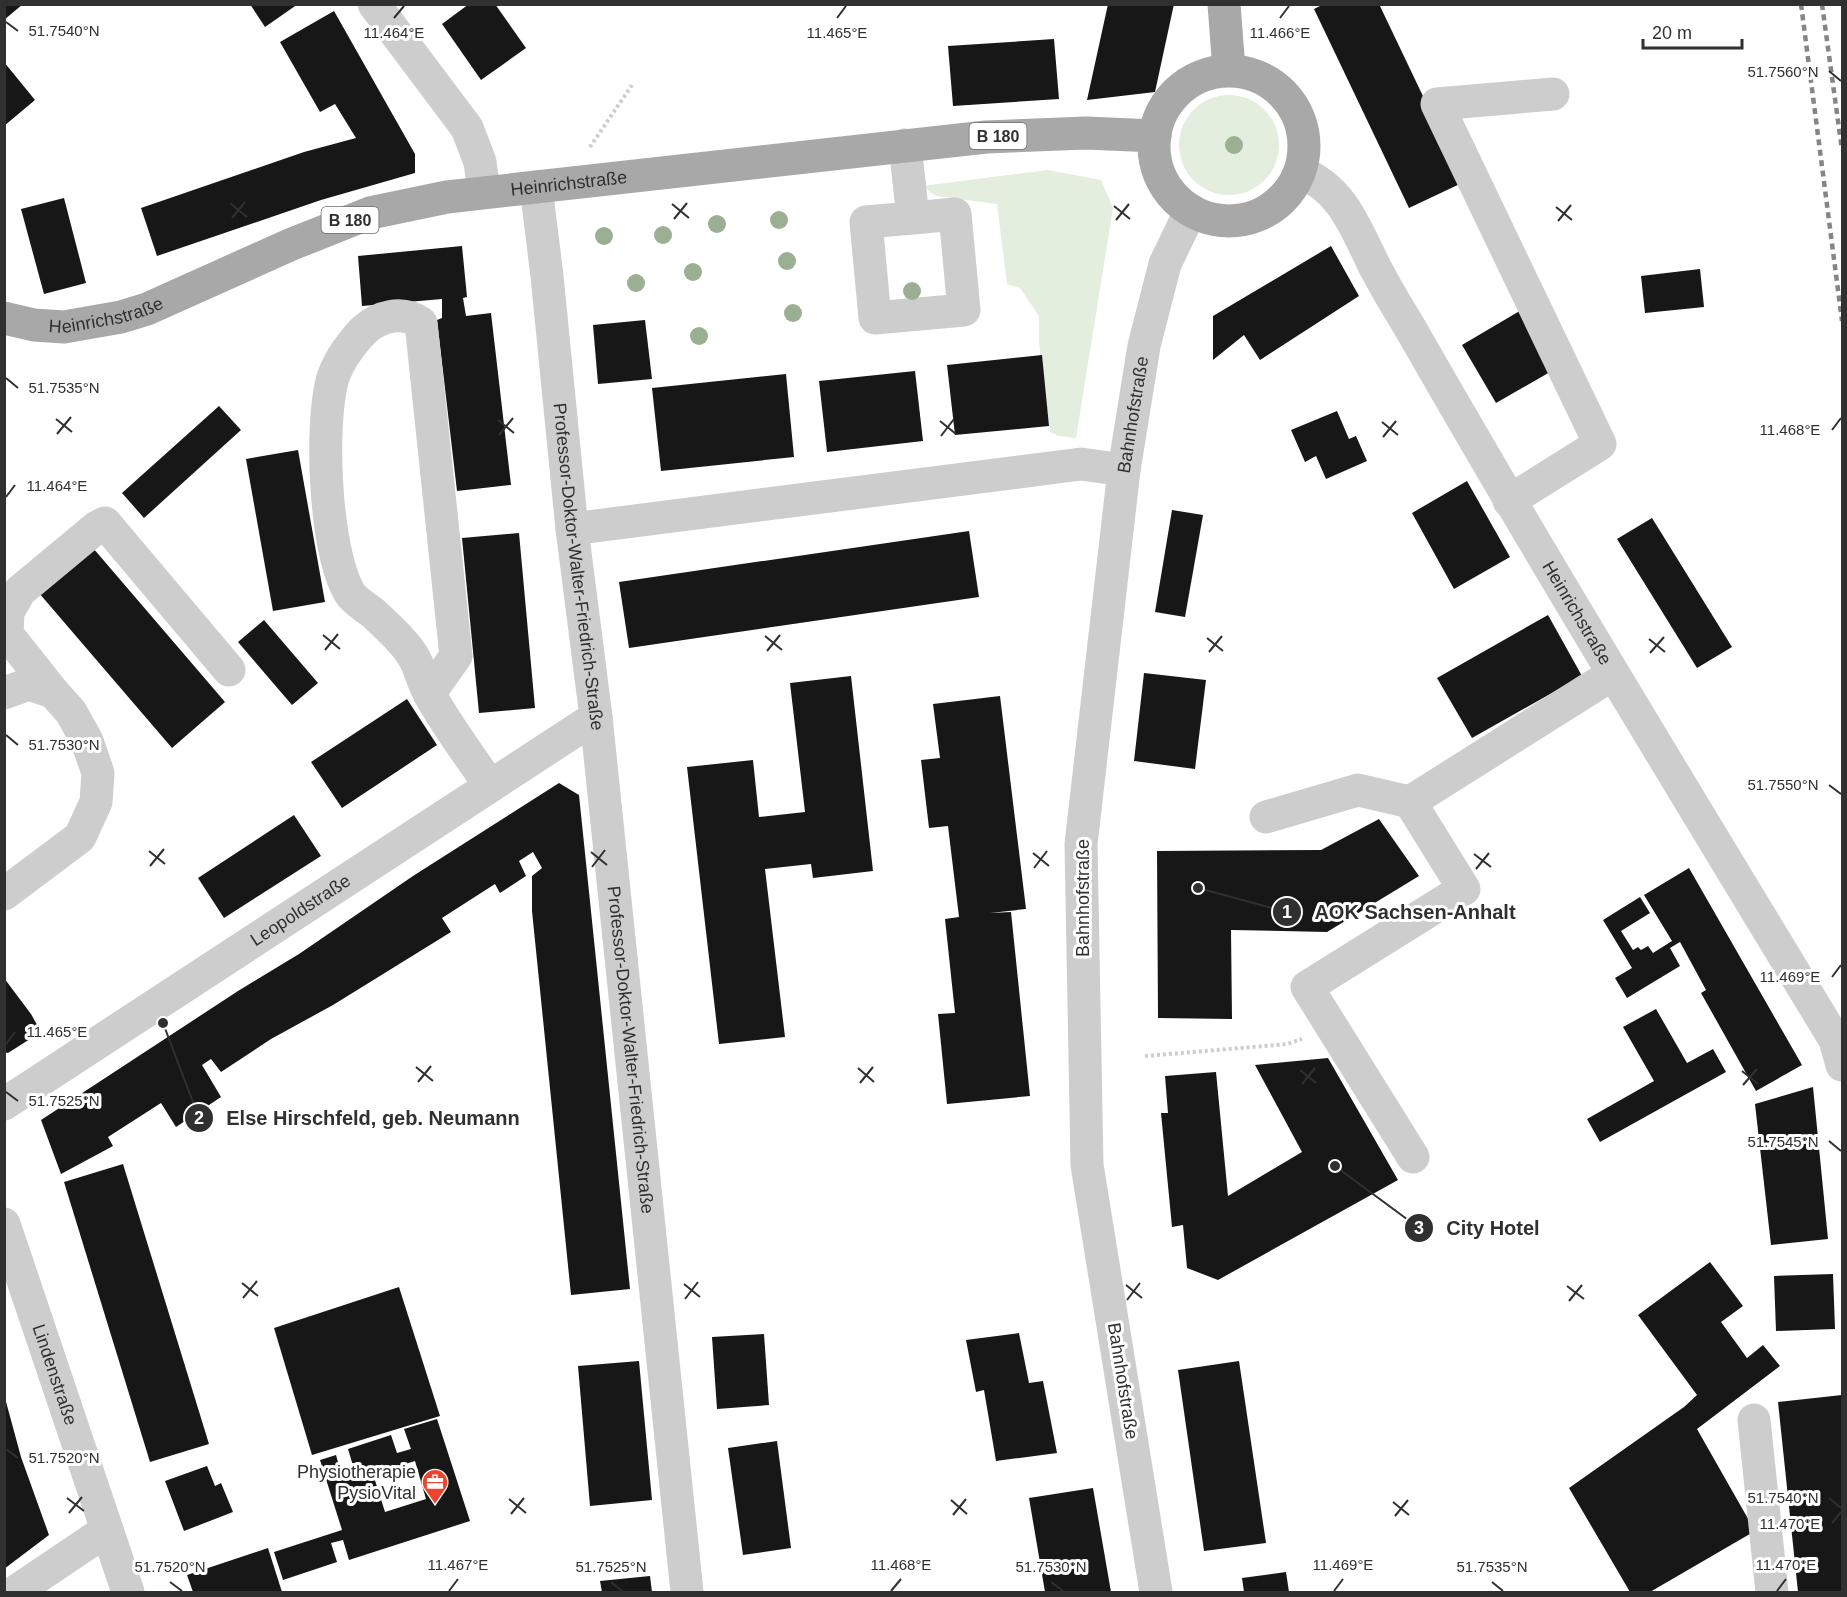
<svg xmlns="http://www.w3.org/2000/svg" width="1847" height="1597" font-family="Arial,sans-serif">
  <rect width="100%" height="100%" fill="#fff"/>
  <!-- green -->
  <g fill="#e3eede">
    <circle cx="1229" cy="145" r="50"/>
    <polygon points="1048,170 1101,180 1113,208 1076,438 1059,436 1050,432 1039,341 1039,316 1020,288 1007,284 997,204 936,196 922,186"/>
  </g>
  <!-- building -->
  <g fill="#171717" fill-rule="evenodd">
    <polygon points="4,4 23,4 4,20"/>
    <polygon points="250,4 298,4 265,27"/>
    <polygon points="469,4 495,4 526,48 481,80 442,24"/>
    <polygon points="1108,4 1174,4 1155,92 1087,100"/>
    <polygon points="1324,4 1379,4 1464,182 1409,208 1314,9"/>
    <polygon points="334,11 415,154 415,173 321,200 157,256 141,208 304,152 356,138 335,104 320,112 280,42"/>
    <polygon points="1054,39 1059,99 953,106 948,46"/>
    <polygon points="4,62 35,100 4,126"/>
    <polygon points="64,198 86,283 44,294 21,209"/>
    <polygon points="462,246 467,297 463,298 466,316 491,313 511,485 457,491 437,320 442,318 442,299 362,306 358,256"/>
    <polygon points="1331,246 1359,296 1260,360 1244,335 1213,360 1213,316"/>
    <polygon points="1700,269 1704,307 1645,313 1641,276"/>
    <polygon points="1523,309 1557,368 1496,403 1462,345"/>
    <polygon points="645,320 652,379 598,384 593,325"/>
    <polygon points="1042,355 1049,426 955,435 947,365"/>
    <polygon points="915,371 923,441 827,452 819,381"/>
    <polygon points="786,374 794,457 661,471 652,388"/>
    <polygon points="219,406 241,430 144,518 122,493"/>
    <polygon points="1337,411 1349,439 1356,436 1367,461 1326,479 1316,456 1305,462 1291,430"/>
    <polygon points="298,450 325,602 273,611 246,459"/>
    <polygon points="1467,481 1510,557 1454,589 1412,513"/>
    <polygon points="1172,510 1203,515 1185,617 1155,612"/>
    <polygon points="1652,518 1732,647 1697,668 1617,539"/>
    <polygon points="969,531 979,597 629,648 619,582"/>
    <polygon points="519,533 535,708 479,713 462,538"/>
    <polygon points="93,548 225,702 172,748 39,593"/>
    <polygon points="1548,615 1582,676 1472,738 1437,678"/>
    <polygon points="264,620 318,683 292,705 238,642"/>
    <polygon points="1144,673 1206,680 1195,769 1134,761"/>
    <polygon points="851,676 873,871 813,878 811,864 765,869 785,1037 719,1044 687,767 753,760 759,817 805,812 790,683"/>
    <polygon points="1000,696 1026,909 990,913 1011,912 1030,1096 947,1104 938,1014 955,1013 945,919 959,917 948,826 929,828 921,760 940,758 933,704"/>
    <polygon points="407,699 437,745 342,808 311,762"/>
    <polygon points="559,783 579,795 630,1289 571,1295 532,911 532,876 542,868 533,852 519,861 526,876 500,893 495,884 442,918 451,932 333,1005 271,1039 221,1072 211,1059 202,1065 221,1097 176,1127 161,1103 108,1137 113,1146 61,1174 41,1120 238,991 299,954 413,876"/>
    <polygon points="294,815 321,856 224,918 198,878"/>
    <polygon points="1379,819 1419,876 1327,932 1231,930 1232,1019 1158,1018 1157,851 1321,850"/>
    <polygon points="1689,868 1802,1065 1756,1091 1701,993 1706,990 1680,942 1670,948 1680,966 1627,998 1615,978 1632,968 1603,920 1640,897 1650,913 1621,931 1633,950 1638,947 1641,950 1648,946 1653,953 1672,941 1644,895"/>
    <polygon points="4,978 31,1014 41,1032 8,1053 4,1052"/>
    <polygon points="1656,1009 1687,1063 1713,1049 1726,1072 1600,1142 1587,1119 1654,1081 1623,1027"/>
    <polygon points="1328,1058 1398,1180 1218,1280 1187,1268 1183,1225 1172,1227 1161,1113 1168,1113 1165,1076 1216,1072 1228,1196 1302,1152 1255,1065"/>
    <polygon points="1813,1087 1828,1239 1771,1245 1755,1104"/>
    <polygon points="123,1164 209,1444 150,1462 64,1182"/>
    <polygon points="1710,1262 1743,1306 1721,1322 1747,1358 1763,1345 1780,1366 1697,1429 1755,1531 1650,1592 1630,1592 1569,1488 1684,1407 1697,1395 1638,1315"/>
    <polygon points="1833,1274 1835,1329 1776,1331 1774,1276"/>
    <polygon points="399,1287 440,1416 312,1455 274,1328"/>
    <polygon points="1019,1333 1029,1383 1043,1381 1057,1453 996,1461 984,1390 976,1392 966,1340"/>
    <polygon points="764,1334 769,1405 717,1409 712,1337"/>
    <polygon points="639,1361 652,1500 590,1506 578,1366"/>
    <polygon points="1239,1361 1266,1543 1204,1551 1178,1370"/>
    <polygon points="1842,1395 1842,1592 1798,1592 1778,1402"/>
    <polygon points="5,1398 21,1457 49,1535 4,1569"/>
    <path d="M437,1419L470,1521L349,1560L343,1540L331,1543L337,1562L283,1580L274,1552L342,1530L320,1460L336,1455L341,1473L354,1469L348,1449L391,1435L397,1453L411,1449L404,1429ZM415,1461L426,1499L385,1512L373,1474Z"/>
    <polygon points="777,1441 791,1548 743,1555 728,1448"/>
    <polygon points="207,1466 215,1486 221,1483 233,1512 184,1531 165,1481"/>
    <polygon points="1093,1488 1111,1592 1045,1592 1029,1498"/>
    <polygon points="268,1548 282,1592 193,1592 187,1575"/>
    <polygon points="1286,1572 1289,1592 1244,1592 1242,1578"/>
    <polygon points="650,1576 652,1592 602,1592 600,1581"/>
  </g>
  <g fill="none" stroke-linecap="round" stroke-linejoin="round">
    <!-- path -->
    <g stroke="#cdcdcd" stroke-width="4" stroke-dasharray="3 3" stroke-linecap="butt">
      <polyline points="590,147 632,85"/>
      <polyline points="1145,1056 1287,1044 1302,1039"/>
    </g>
    <!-- minor -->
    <g stroke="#cdcdcd" stroke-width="33">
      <polyline points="374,4 467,128 480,162 484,192"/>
      <polyline points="905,145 913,218 866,222 875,318 964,310 955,214 913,218"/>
      <path id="s1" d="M1300,172C1342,189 1354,225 1372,261C1384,286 1399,309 1413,333C1549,571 1693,805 1835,1040L1842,1065"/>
      <path id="s2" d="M536,187L547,276L572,529L596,717L687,1592"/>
      <polyline points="1509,501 1600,444 1437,104 1553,94"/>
      <polyline points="572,529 1081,464 1124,470"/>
      <polyline points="53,692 7,634 8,612 20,591 97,527 105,523 229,670"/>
      <polyline points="4,693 29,684 53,692 71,712 87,741 98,773 96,802 80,837 4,894"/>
      <path d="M429,694L456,656L421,323C402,310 379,316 363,331C351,344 337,363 332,381C320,429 325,549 349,592C354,601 366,607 373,613C386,625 402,639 411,653C420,665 422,682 430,695C447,726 470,756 490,786"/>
      <polyline points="1266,817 1358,790 1410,802"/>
      <path id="s3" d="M4,1104L596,717"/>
      <polyline points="1413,1157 1307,987 1464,889 1410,802 1613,674"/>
      <path id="s4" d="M4,1224L128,1592"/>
      <polyline points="1754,1420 1772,1592"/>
      <polyline points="15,1592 107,1530"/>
      <path id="s5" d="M1156,1592L1087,1165L1081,844L1124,470L1144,346L1165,264L1191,210"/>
    </g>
    <!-- major -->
    <g stroke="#a8a8a8" stroke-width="33">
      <polyline points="1224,4 1229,70"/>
      <circle cx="1229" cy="146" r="75"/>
      <path id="s6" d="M4,318L34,325L64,327L121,317L147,309L292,244L370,213L447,197L986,137L1086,133L1155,136"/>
    </g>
    <!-- rail -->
    <g stroke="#858585" stroke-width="4.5" stroke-dasharray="6 4.5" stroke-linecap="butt">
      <polyline points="1801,4 1842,321"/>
      <polyline points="1822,4 1842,150"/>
    </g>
  </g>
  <!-- trees -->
  <g fill="#9baf93">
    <circle cx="1234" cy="145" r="9"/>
    <circle cx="779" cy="220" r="9"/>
    <circle cx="717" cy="224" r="9"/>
    <circle cx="663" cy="235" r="9"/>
    <circle cx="604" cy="236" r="9"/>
    <circle cx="787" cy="261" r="9"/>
    <circle cx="693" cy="272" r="9"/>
    <circle cx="636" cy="283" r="9"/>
    <circle cx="912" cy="291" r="9"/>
    <circle cx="793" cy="313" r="9"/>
    <circle cx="699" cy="336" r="9"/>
  </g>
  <!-- ticks -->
  <path fill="none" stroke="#303030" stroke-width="2" d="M394,18L404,6M837,18L846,6M1280,18L1289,6M6,22L18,31M1829,71L1841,81M230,203L247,217M672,204L689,218M1114,206L1130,219M1556,207L1572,220M232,218L245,202M674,219L687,203M1116,220L1129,204M1558,221L1571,205M6,378L18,388M56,419L72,432M498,420L514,433M940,421L956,434M1382,422L1398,435M1832,430L1841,418M57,434L71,417M499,435L513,418M941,436L954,419M1383,437L1396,421M6,497L15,485M323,635L340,649M765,636L782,650M1207,638L1223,651M1649,639L1665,652M325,650L338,634M767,651L780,635M1209,652L1222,636M1650,653L1664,637M6,735L18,745M1829,785L1841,794M149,851L165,864M591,852L607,865M1033,853L1049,866M1474,854L1491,867M150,866L164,849M592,867L605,850M1034,868L1047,851M1476,869L1489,853M1832,977L1841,965M6,1044L15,1032M416,1067L433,1081M858,1068L874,1082M1300,1070L1316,1083M1742,1071L1758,1084M418,1082L431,1066M860,1083L873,1067M1302,1084L1315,1068M1743,1085L1757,1069M6,1092L18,1101M1829,1141L1841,1151M242,1283L258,1296M684,1284L700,1297M1126,1285L1142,1298M1567,1286L1584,1299M243,1298L257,1281M685,1299L698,1282M1127,1300L1140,1283M1569,1301L1582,1285M6,1449L18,1458M67,1498L84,1511M1829,1498L1841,1508M509,1499L526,1513M951,1500L967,1514M1393,1502L1409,1515M69,1513L82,1497M511,1514L524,1498M953,1515L966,1499M1395,1516L1408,1500M1832,1523L1841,1512M170,1582L182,1591M611,1582L622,1591M1051,1582L1063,1591M1492,1582L1503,1591M449,1591L458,1579M891,1591L901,1579M1334,1591L1343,1579M1777,1591L1786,1579"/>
  <!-- icons -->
  <defs>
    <g id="office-pin" transform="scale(1.35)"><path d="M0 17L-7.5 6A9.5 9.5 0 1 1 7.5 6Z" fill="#ec442e" stroke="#fff"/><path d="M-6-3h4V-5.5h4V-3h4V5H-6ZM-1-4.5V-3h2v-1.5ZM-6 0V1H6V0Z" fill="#fff"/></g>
  </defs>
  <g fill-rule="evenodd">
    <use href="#office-pin" x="435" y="1482"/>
  </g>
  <g text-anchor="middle" stroke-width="6" stroke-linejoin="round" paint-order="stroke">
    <!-- shield labels -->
    <g fill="#fff" stroke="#6e6e6e" stroke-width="1.5">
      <rect x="969.5" y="123" width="57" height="26" rx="4.5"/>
      <rect x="321.5" y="207" width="57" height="26" rx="4.5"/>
    </g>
    <g font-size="16" font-weight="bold" fill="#303030">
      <text x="998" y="142">B 180</text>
      <text x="350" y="226">B 180</text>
    </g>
    <!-- street labels -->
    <g font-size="18" fill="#303030" stroke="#fff">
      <text dy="6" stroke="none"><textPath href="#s6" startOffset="590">Heinrichstraße</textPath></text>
      <text dy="6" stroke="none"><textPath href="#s6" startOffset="104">Heinrichstraße</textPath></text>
      <text dy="6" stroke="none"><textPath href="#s5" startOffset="1186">Bahnhofstraße</textPath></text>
      <text dy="6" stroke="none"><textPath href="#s2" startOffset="382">Professor-Doktor-Walter-Friedrich-Straße</textPath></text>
      <text dy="6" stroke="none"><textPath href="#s1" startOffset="525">Heinrichstraße</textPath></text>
      <text transform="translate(1083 898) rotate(-90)" y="6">Bahnhofstraße</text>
      <text dy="6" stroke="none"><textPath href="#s3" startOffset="354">Leopoldstraße</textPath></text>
      <text dy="6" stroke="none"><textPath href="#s2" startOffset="868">Professor-Doktor-Walter-Friedrich-Straße</textPath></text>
      <text dy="6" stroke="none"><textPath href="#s4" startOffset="159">Lindenstraße</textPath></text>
      <text transform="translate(1123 1381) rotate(81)" y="6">Bahnhofstraße</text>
    </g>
    <!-- poi labels -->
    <g font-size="18" fill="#303030" stroke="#fff" text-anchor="end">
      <text x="416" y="1478">Physiotherapie<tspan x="416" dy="21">PysioVital</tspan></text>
    </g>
  </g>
  <g font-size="15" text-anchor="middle" fill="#303030" stroke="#fff" stroke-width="6" stroke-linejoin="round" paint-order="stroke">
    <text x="64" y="36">51.7540°N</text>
    <text x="394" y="38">11.464°E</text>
    <text x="837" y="38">11.465°E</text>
    <text x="1280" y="38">11.466°E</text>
    <text x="1783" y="77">51.7560°N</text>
    <text x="64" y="393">51.7535°N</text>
    <text x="1790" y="435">11.468°E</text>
    <text x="57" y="491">11.464°E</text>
    <text x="64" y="750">51.7530°N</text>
    <text x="1783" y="790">51.7550°N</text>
    <text x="1790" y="982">11.469°E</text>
    <text x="57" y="1037">11.465°E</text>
    <text x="64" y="1106">51.7525°N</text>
    <text x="1783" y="1147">51.7545°N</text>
    <text x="64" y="1463">51.7520°N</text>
    <text x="1783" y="1503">51.7540°N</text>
    <text x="1790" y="1529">11.470°E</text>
    <text x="458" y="1570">11.467°E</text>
    <text x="901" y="1570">11.468°E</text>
    <text x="1343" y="1570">11.469°E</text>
    <text x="1786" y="1570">11.470°E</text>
    <text x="170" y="1572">51.7520°N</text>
    <text x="611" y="1572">51.7525°N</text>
    <text x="1051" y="1572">51.7530°N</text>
    <text x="1492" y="1572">51.7535°N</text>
  </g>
  <!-- callouts -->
  <path fill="none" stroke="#303030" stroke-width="2" d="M1198 888L1287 912M163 1023L199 1118M1335 1166L1419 1228"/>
  <g fill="#303030" stroke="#fff" stroke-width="2">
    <circle cx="1198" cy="888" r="6"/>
    <circle cx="163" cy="1023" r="6"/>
    <circle cx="1335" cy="1166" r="6"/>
    <circle cx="1287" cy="912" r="15"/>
    <circle cx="199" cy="1118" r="15"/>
    <circle cx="1419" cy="1228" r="15"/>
  </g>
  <g font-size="18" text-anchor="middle" font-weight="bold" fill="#fff">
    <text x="1287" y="918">1</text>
    <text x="199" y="1124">2</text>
    <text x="1419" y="1234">3</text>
  </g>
  <g font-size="20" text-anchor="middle" font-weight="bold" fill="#303030" stroke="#fff" stroke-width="6" stroke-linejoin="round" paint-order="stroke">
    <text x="1415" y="919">AOK Sachsen-Anhalt</text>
    <text x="373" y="1125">Else Hirschfeld, geb. Neumann</text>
    <text x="1493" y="1235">City Hotel</text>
  </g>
  <!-- border -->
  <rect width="1847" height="1597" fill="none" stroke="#303030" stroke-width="12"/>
  <!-- scale -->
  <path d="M1643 39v9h99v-9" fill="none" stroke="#303030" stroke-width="3"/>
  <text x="1652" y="39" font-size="18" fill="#303030" stroke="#ffffff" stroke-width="4.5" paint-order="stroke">20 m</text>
</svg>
